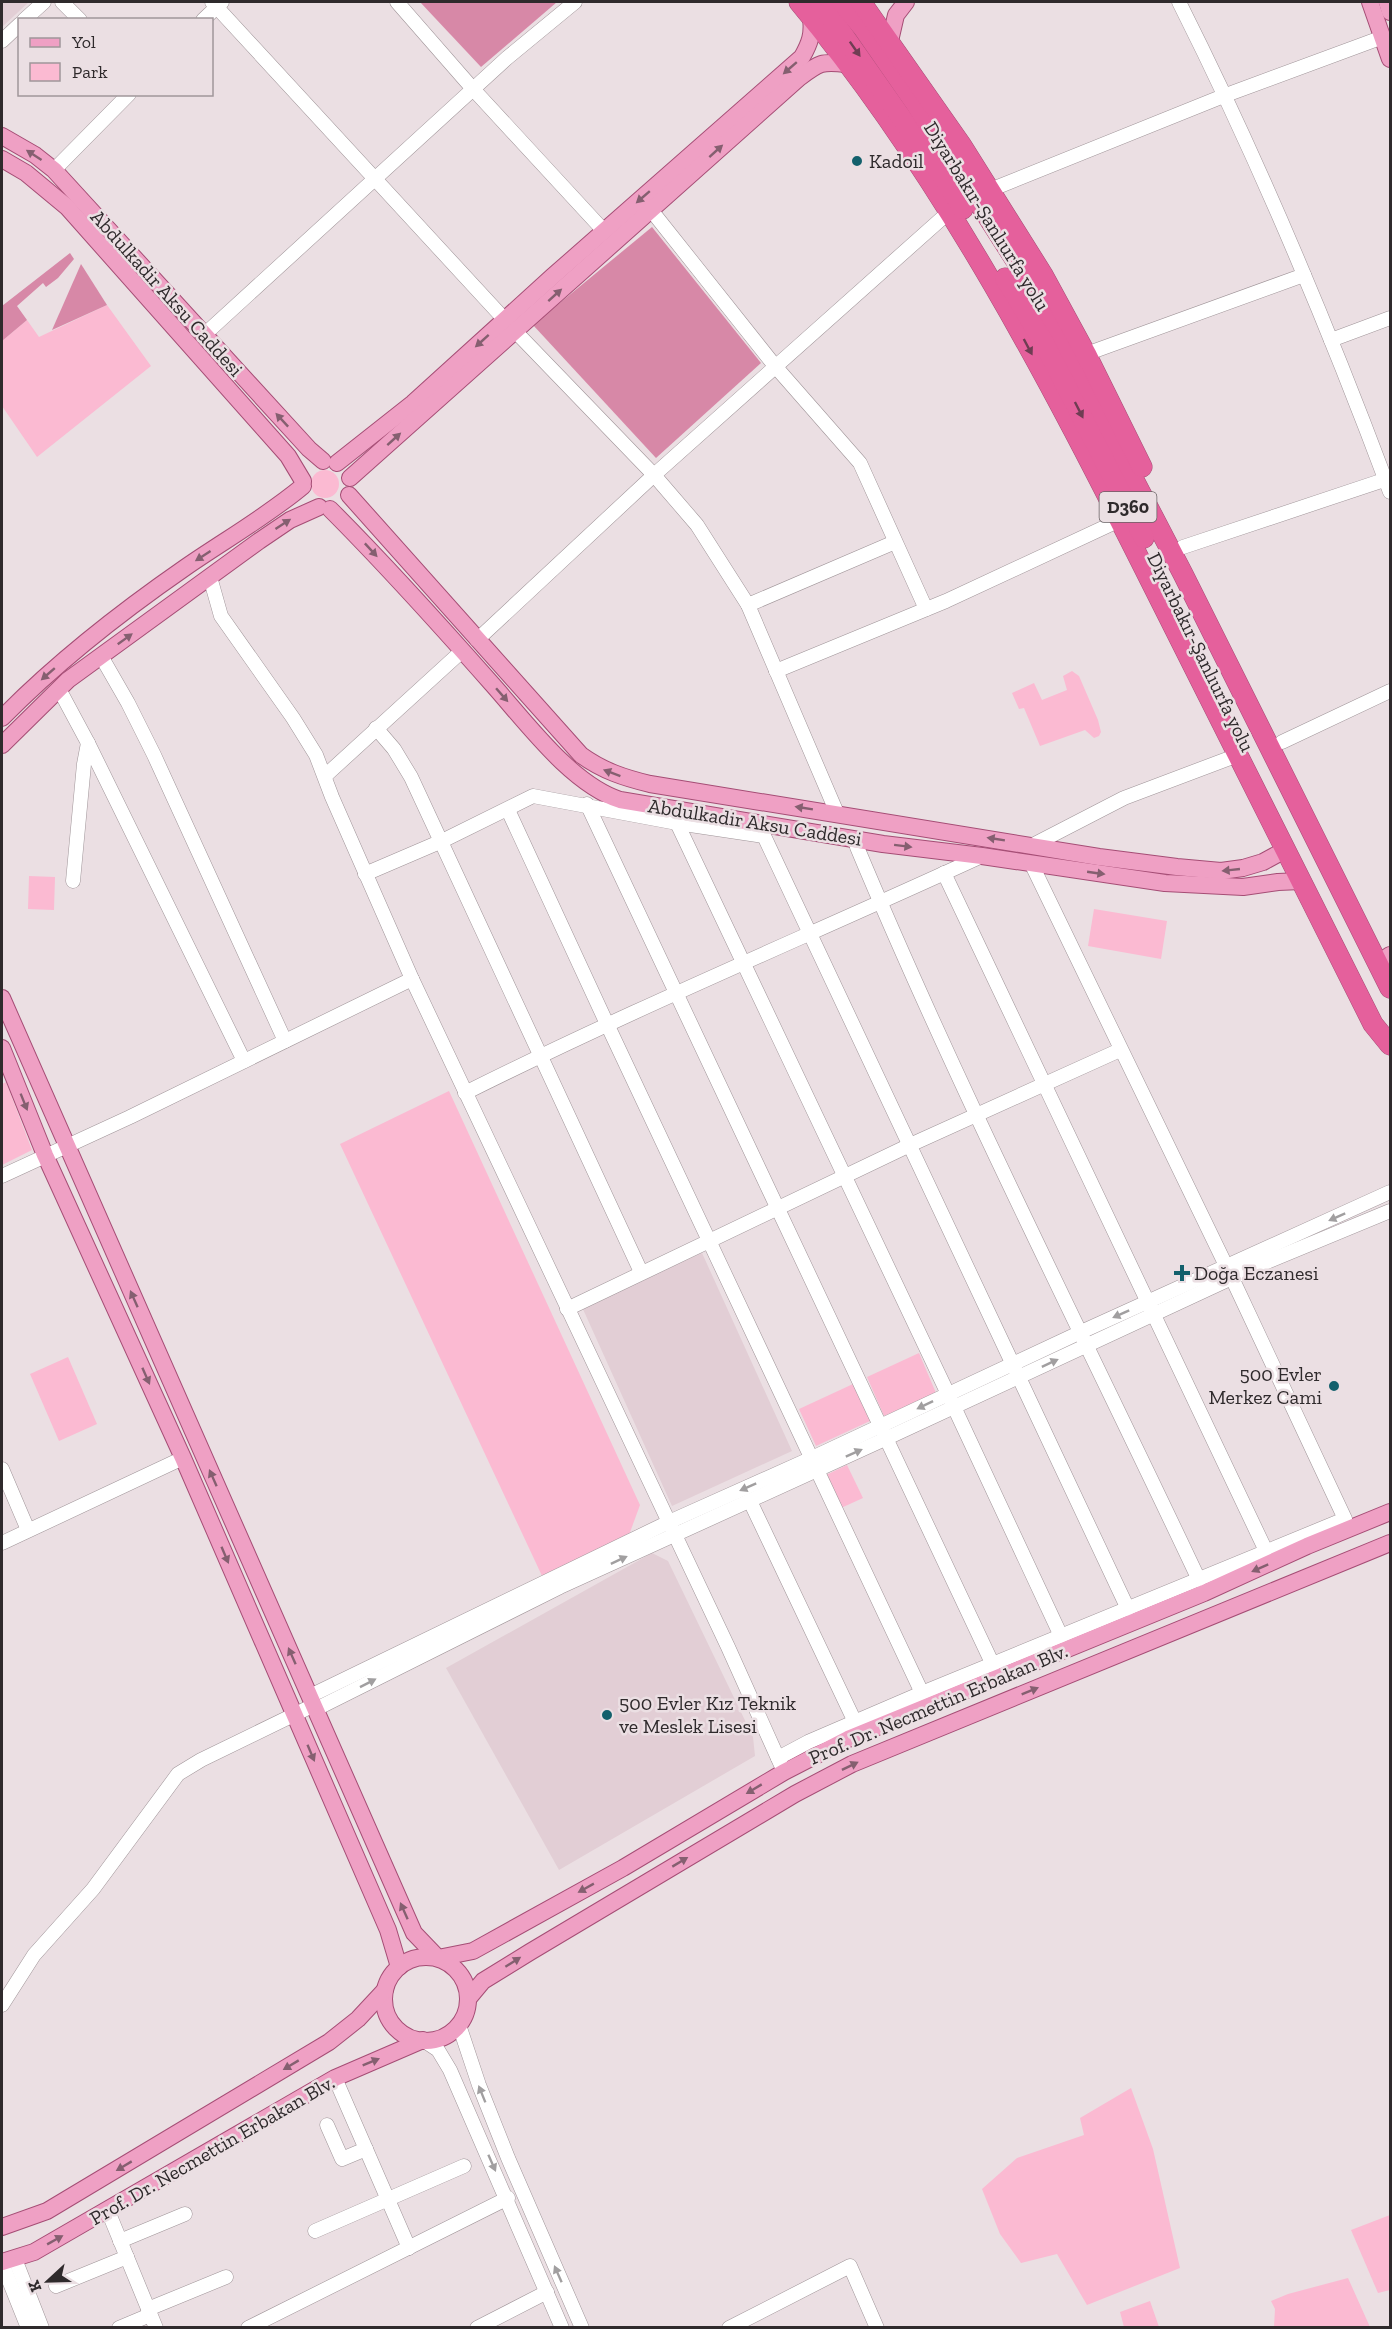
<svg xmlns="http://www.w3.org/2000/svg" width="1392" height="2329" font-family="'Zilla Slab',serif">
  <rect width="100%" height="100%" fill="#ebdfe3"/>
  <!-- built -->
  <g fill="#e2ced5">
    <polygon points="2,2 29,2 2,27"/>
    <polygon points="702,1253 792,1451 672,1506 582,1307"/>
    <polygon points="652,1553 668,1561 753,1737 755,1756 559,1870 446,1668"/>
  </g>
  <!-- green -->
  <g fill="#fbbad2">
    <polygon points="107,305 151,366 37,457 2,406 2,341 27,320 39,337"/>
    <circle cx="325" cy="484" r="14"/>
    <polygon points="1072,671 1079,676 1098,720 1101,732 1099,736 1094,738 1085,730 1040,746 1024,708 1019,709 1012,693 1034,683 1042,700 1067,690 1063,676"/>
    <polygon points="29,876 55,877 54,910 28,909"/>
    <polygon points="1094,909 1167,921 1161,959 1088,946"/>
    <polygon points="6,1082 32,1150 2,1165 2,1084"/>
    <polygon points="449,1091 640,1505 629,1535 543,1578 340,1144"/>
    <polygon points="919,1353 936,1393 884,1416 867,1377"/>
    <polygon points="68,1357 97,1424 59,1441 30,1374"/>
    <polygon points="853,1384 870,1421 816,1446 799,1409"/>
    <polygon points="847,1465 863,1498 841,1508 826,1475"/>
    <polygon points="1131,2088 1153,2149 1180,2268 1087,2305 1057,2254 1021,2263 1000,2234 982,2189 1017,2158 1084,2135 1080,2118"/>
    <polygon points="1390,2215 1390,2290 1378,2293 1351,2230"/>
    <polygon points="1348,2278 1370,2327 1274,2327 1275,2309 1271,2301 1288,2294"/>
    <polygon points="1150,2301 1159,2327 1124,2327 1120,2312"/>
  </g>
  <!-- forest -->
  <g fill="#d788a7">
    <polygon points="420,2 557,2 481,67"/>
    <polygon points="652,227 761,363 656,458 533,325"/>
    <polygon points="70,253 74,259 58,278 46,287 43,283 17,306 27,320 2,341 2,306"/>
    <polygon points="81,264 107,305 52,330"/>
  </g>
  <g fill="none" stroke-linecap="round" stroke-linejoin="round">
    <!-- minor casing -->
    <g stroke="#9f9498" stroke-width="15">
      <g id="minor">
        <polyline points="62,2 80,20"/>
        <polyline points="212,2 505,320"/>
        <polyline points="397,2 473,89 604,231"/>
        <path d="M1179,2C1259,161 1328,326 1390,492"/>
        <polyline points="24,20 44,2"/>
        <polyline points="203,20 222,2"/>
        <polyline points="2,41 20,24"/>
        <polyline points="54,170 129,94"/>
        <polyline points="990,190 1226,95 1383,37"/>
        <polyline points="651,210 775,366 860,463 926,609"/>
        <polyline points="204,335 507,58 575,2"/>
        <polyline points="1331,340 1390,318"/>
        <polyline points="1086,354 1304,275"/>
        <polyline points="1183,547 1390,478"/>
        <polyline points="210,577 221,616 293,718 316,755 332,797 412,979 728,1647 781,1765"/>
        <polyline points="748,605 895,542"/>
        <polyline points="477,640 654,475 515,331"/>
        <polyline points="101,656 128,703 154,755 285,1041"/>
        <polyline points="776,671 946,601 1120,520"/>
        <polyline points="59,689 88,743 244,1061"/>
        <polyline points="376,728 394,749 411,777 641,1272"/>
        <polyline points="1282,742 1390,691"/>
        <polyline points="325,776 462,651"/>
        <polyline points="587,804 993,1665"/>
        <polyline points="508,810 607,1024 922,1693"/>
        <polyline points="837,813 748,605 697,525 654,475 949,212"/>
        <polyline points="677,816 677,823 948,1394 1061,1636"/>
        <path d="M855,839L857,847C961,1096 1084,1336 1199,1580"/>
        <polyline points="1033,845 1124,798 1238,755"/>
        <polyline points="944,873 1266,1551"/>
        <polyline points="365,874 442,841 533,796 677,823 764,836 1128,1609"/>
        <polyline points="73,881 84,764 88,743"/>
        <path d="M465,1093C635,1008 810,935 982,856"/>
        <polyline points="2,1176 130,1117 412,979"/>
        <polyline points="567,1309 910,1145 1120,1050"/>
        <polyline points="2,1469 28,1530"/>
        <polyline points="750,1501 855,1722"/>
        <polyline points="2,1543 183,1458"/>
        <polyline points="310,1696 669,1522 812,1458 1081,1332 1390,1192"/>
        <polyline points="316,1709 560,1587 885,1439 1262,1264 1390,1211"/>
        <polyline points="778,1758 808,1742 922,1693 1345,1519 1232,1278 1031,863"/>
        <polyline points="2,2005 34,1955 93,1889 178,1774 201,1760 314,1705"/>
        <polyline points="459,2025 479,2085 508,2158 582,2328"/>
        <polyline points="423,2040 438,2050 450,2070 562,2328"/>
        <polyline points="335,2078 409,2248"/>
        <polyline points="327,2125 342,2159 366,2149"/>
        <polyline points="108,2211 156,2328"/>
        <polyline points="315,2231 464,2166"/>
        <polyline points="120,2241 185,2214"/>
        <polyline points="15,2259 42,2328"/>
        <polyline points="2,2263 28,2328"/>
        <polyline points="56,2286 127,2257"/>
        <polyline points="148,2309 226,2277"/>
        <polyline points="119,2328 150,2315"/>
        <polyline points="248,2328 508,2198"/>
        <polyline points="477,2328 547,2292"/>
        <polyline points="729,2328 850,2266 877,2328"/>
      </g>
    </g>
    <!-- major casing -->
    <g stroke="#a54d75" stroke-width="18">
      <g id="major">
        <polyline points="1370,2 1390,59"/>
        <polyline points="1387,2 1390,12"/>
        <polyline points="890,41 896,15 906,2"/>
        <polyline points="2,136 35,155 54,170 309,449 323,461"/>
        <polyline points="2,159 26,173 67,207 288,456 303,481"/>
        <path d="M337,463L413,403L553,276L802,57C810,43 813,34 811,18"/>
        <path d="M350,478L799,78C819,63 821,61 846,64"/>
        <path d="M349,495L581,755C603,771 625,778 650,784L1099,857L1177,867L1221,871L1243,868L1263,862L1285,850"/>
        <path d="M330,509C386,565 439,624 492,684C526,722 571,784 620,800L883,844L982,856L1165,883L1243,887L1278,882L1301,881"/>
        <path d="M2,718C57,662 121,612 186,567C225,540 266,517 303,486"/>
        <polyline points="2,745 68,680 259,541 290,520 319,507"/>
        <polyline points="1387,957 1390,955"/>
        <polyline points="2,998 414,1933 438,1958 473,1951 623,1868 784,1772 848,1739 1204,1593 1307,1546 1390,1512"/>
        <polyline points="2,1048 45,1155 183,1458 388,1930 399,1967"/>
        <circle cx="426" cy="1999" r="42"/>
        <polyline points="468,1999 483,1981 530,1952 795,1794 852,1764 1390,1543"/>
        <polyline points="2,2227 47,2211 329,2042 358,2019 385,1990"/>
        <polyline points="2,2262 34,2252 335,2078 423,2040"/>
      </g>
    </g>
    <!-- highway casing -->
    <g stroke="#a54d75" stroke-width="21">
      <g id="highway">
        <path d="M799,2C945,177 1051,383 1153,586C1226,732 1299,878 1373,1024L1390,1045"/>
        <polyline points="820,2 946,181 963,209"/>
        <polyline points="842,2 864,29 914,101 1037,294 1183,574 1390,988"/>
        <polyline points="861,2 962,146 1043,275 1086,354 1142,467"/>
        <polyline points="1005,278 1044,343 1144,538"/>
      </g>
    </g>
    <!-- minor -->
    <use href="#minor" stroke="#fff" stroke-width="14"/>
    <!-- major -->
    <use href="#major" stroke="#efa0c4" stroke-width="16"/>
    <!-- highway -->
    <use href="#highway" stroke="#e5609c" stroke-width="20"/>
  </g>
  <!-- one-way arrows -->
  <defs><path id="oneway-solid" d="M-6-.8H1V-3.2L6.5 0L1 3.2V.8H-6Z" transform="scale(1.5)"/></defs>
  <g fill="#6f3d53">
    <use href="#oneway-solid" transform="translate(855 49) rotate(55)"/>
    <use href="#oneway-solid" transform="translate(1028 347) rotate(62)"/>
    <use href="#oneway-solid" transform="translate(1079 410) rotate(63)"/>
  </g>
  <g fill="#855f70">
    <use href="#oneway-solid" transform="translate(790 68) rotate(139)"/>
    <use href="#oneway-solid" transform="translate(716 151) rotate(-42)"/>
    <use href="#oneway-solid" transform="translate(34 155) rotate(-147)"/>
    <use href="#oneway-solid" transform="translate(643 197) rotate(139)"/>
    <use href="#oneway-solid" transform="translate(555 295) rotate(-42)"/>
    <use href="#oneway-solid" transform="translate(482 341) rotate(138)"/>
    <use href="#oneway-solid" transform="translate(282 420) rotate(-133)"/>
    <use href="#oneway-solid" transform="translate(394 439) rotate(-42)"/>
    <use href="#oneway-solid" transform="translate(283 524) rotate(-33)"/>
    <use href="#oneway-solid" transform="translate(371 550) rotate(47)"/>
    <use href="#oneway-solid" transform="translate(203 556) rotate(147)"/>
    <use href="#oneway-solid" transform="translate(125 639) rotate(-36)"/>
    <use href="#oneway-solid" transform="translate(48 674) rotate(139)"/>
    <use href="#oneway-solid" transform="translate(502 695) rotate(49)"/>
    <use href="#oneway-solid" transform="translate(612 773) rotate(-159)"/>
    <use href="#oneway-solid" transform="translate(804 808) rotate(-171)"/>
    <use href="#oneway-solid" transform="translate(996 839) rotate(-171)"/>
    <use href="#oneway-solid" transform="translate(903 846) rotate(7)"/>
    <use href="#oneway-solid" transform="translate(1231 870) rotate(174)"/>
    <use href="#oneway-solid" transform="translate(1096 873) rotate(8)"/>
    <use href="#oneway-solid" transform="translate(24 1102) rotate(68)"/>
    <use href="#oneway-solid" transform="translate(134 1299) rotate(-114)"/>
    <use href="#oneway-solid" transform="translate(146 1376) rotate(66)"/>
    <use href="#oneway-solid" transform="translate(213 1478) rotate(-114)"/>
    <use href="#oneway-solid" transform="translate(225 1555) rotate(67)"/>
    <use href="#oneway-solid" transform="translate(1260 1568) rotate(156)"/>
    <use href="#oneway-solid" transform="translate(292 1656) rotate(-114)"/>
    <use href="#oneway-solid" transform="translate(1030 1691) rotate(-22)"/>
    <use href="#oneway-solid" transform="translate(311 1753) rotate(67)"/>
    <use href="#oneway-solid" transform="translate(850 1766) rotate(-26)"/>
    <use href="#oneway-solid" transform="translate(754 1789) rotate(149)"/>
    <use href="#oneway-solid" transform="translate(680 1862) rotate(-31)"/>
    <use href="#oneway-solid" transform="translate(586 1888) rotate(151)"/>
    <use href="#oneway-solid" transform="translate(404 1911) rotate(-114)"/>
    <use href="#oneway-solid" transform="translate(513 1962) rotate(-32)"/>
    <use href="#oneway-solid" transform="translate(371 2062) rotate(-22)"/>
    <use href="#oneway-solid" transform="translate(291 2065) rotate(149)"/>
    <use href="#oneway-solid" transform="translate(124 2166) rotate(149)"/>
    <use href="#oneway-solid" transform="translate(55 2240) rotate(-29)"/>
  </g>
  <g fill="#a19fa0">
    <use href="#oneway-solid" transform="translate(1337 1217) rotate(156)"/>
    <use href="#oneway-solid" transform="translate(1121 1314) rotate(156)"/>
    <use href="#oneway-solid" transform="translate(1050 1363) rotate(-25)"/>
    <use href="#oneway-solid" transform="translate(925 1405) rotate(154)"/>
    <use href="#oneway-solid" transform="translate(854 1453) rotate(-24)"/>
    <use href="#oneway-solid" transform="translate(748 1487) rotate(156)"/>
    <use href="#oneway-solid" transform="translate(619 1560) rotate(-25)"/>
    <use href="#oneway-solid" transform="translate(368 1683) rotate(-27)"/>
    <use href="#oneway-solid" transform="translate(482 2094) rotate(-112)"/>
    <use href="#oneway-solid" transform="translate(492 2163) rotate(66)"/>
    <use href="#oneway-solid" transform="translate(558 2274) rotate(-114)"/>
  </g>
  <!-- markers -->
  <g fill="#13606c" stroke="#ebdfe3" stroke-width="2">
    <circle cx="857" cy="161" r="6"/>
    <path d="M1179 1264h6v6h6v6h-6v6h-6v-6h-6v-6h6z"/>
    <circle cx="1334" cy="1386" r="6"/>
    <circle cx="607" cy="1715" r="6"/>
  </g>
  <g text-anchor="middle" stroke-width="5" stroke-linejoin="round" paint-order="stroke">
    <!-- shield labels -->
    <rect fill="#ebdfe3" stroke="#676063" stroke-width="1.5" x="1099.5" y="492" width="57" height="30" rx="4.5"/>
    <g font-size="18" font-weight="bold" fill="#2f2a2c">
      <text x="1128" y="513">D360</text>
    </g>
    <!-- poi labels -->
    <g font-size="20" fill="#2f2a2c" stroke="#ebdfe3" text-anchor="start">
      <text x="869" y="168">Kadoil</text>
      <text x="1194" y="1280">Doğa Eczanesi</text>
      <text x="1322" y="1381" text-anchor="end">500 Evler<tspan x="1322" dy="23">Merkez Cami</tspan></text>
      <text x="619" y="1710">500 Evler Kız Teknik<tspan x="619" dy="23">ve Meslek Lisesi</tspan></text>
    </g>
    <!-- street labels -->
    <g font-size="20" fill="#2f2a2c" stroke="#ebdfe3">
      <text transform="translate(987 216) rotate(58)" y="7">Diyarbakır-Şanlıurfa yolu</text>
      <text transform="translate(167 293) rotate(48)" y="7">Abdulkadir Aksu Caddesi</text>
      <text transform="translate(1201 652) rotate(64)" y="7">Diyarbakır-Şanlıurfa yolu</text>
      <text transform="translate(755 822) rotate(9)" y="7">Abdulkadir Aksu Caddesi</text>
      <text transform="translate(938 1704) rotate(-23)" y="7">Prof. Dr. Necmettin Erbakan Blv.</text>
      <text transform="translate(212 2150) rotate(-30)" y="7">Prof. Dr. Necmettin Erbakan Blv.</text>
    </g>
  </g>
  <!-- border -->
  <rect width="1392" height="2329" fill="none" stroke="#2f2a2c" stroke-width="6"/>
  <!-- legend -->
  <rect x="18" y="18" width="195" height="78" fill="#ebdfe3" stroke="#a0979a" stroke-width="1.5"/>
  <rect x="30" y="38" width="30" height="9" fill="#efa0c4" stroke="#a0979a" stroke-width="1.5"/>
  <text x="72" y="48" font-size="18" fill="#2f2a2c">Yol</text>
  <rect x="30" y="63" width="30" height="18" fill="#fbbad2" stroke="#a0979a" stroke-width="1.5"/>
  <text x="72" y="78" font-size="18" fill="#2f2a2c">Park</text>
  <!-- north arrow -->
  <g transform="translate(48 2281) rotate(248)" stroke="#ebdfe3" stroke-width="4.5" paint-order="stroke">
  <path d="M0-4.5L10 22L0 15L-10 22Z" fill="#2f2a2c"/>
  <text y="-9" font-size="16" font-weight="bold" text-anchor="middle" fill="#2f2a2c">K</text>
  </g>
</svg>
